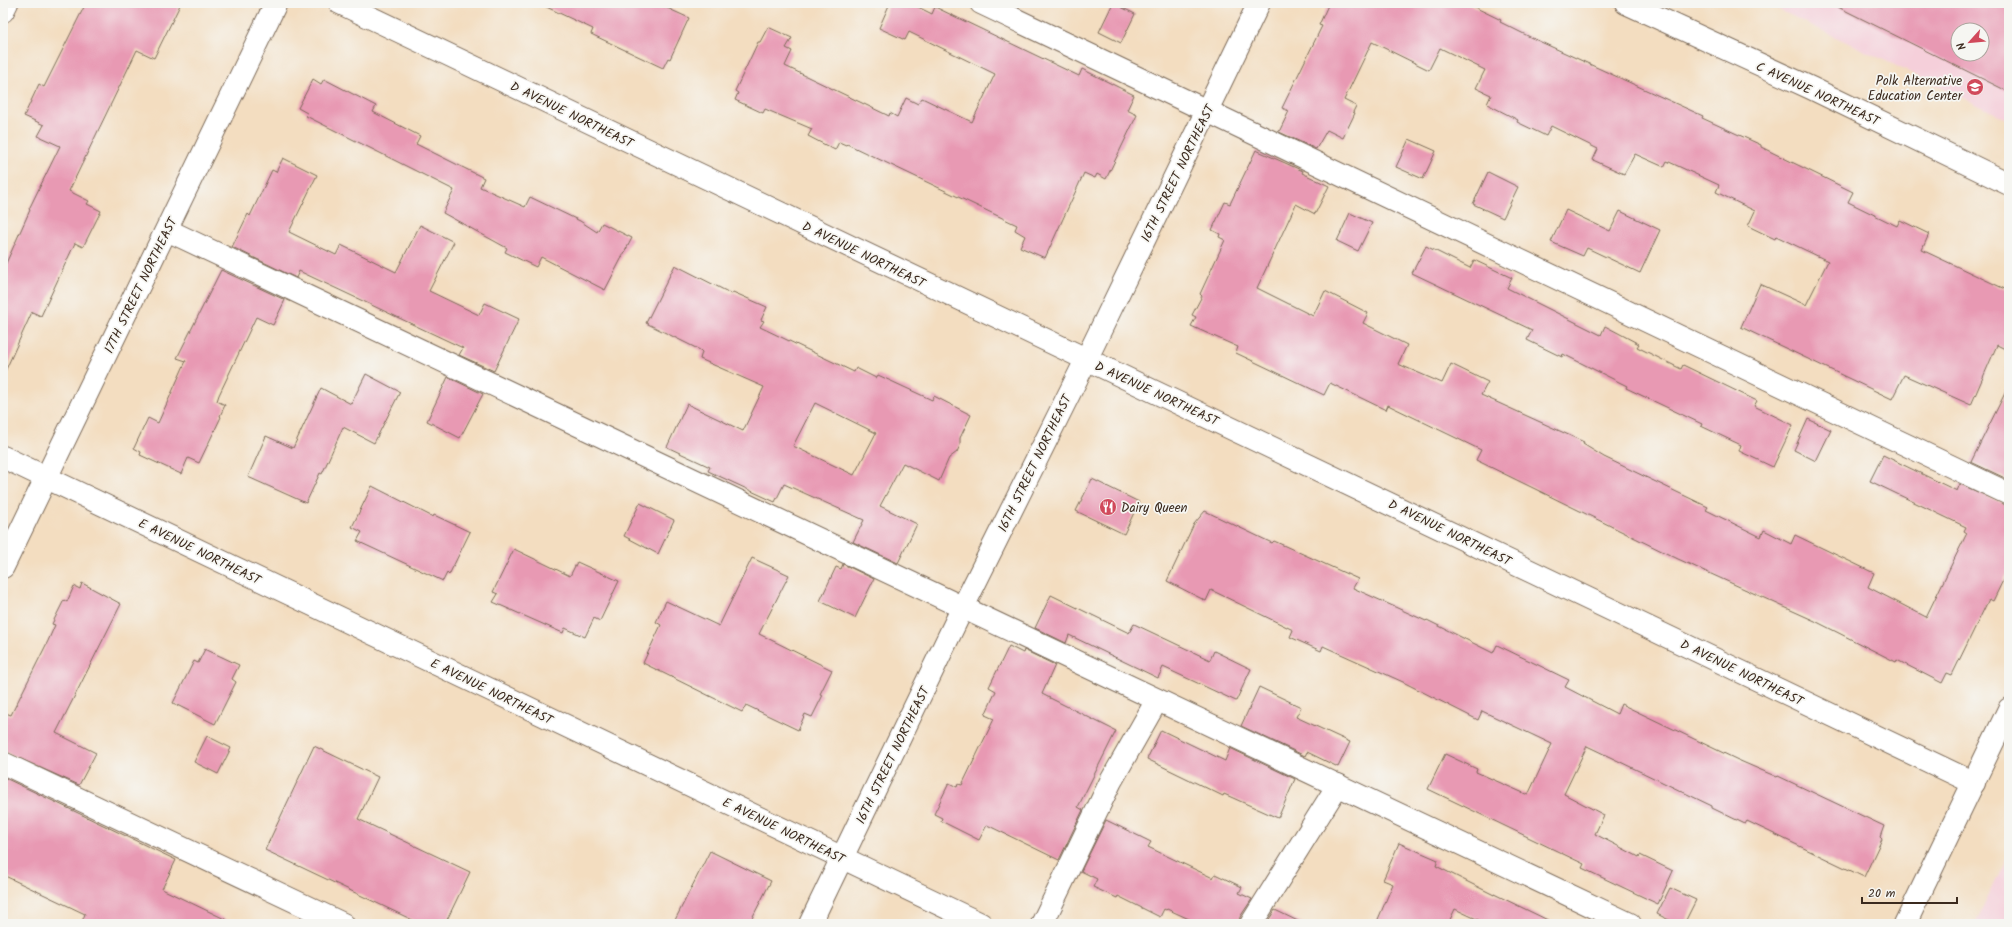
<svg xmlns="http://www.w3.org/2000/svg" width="2012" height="927" font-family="Kalam,sans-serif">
  <rect width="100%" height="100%" fill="#f6f6f2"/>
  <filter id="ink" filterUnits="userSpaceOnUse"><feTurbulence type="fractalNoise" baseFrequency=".025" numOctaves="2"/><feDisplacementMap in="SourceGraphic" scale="8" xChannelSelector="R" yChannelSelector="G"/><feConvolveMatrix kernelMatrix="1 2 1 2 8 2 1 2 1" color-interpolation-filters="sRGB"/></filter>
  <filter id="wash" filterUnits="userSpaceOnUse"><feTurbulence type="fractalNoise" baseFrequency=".012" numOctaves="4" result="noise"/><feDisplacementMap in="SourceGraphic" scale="16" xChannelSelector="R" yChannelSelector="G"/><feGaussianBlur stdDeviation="0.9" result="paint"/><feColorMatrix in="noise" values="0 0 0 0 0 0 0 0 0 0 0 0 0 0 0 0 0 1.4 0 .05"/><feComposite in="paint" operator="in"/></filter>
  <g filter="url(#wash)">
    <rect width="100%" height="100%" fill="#f3ddc0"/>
    <!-- built -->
    <g fill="#f5cfda" fill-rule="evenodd">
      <path d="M1765,3H2009V120ZM1958,30H1982V54H1958Z"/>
      <polygon points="2009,854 2009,924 1975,924"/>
    </g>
    <g id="blocks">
      <!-- building -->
      <g fill="#e899b3" fill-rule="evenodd">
        <polygon points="86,3 181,3 154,58 137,50 69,191 89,201 87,204 101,211 83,247 75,243 41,316 32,312 3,376 3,270 30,210 29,209 60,146 38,136 44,125 24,116 39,84 44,87"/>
        <polygon points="538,3 656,3 689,18 670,59 668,58 663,68 591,34 593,29"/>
        <polygon points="890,3 910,3 932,14 935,7 1079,76 1082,69 1134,95 1127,110 1137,115 1106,179 1097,174 1095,178 1084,173 1045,258 1020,247 1025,236 1015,230 1017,225 847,144 846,145 839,142 835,150 808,136 812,129 765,109 763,113 735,100 738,93 735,91 758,42 760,42 768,27 792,38 786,48 792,51 785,66 889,116 890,113 897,117 906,98 918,104 922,98 972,122 995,74 909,32 905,40 879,28"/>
        <polygon points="1113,3 1135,14 1121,43 1099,32"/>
        <polygon points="1329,3 1466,3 1501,20 1500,22 1530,37 1703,116 1702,118 1761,145 1761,147 1853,192 1848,202 1897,226 1900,220 1929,234 1922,250 2009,291 2009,351 1997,345 1971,405 1904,375 1892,399 1741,327 1760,284 1806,305 1828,261 1776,236 1775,239 1748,226 1755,211 1716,192 1719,185 1667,161 1664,167 1635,154 1624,174 1593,160 1598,149 1551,126 1546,136 1517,122 1518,120 1487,104 1491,95 1476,88 1485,70 1440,48 1429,70 1372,42 1344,100 1356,106 1353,112 1355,113 1343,138 1327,130 1316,149 1279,132 1289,111 1282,108 1322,26 1319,25"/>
        <path d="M1830,3H2009V92ZM1958,30H1982V54H1958Z"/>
        <polygon points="313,79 321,84 324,79 376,106 373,112 420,136 416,144 484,178 480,187 525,207 530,197 580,221 597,232 602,223 632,238 605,290 541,257 536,267 505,252 507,248 443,213 454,190 306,116 307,113 298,108"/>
        <polygon points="1409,139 1436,151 1423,179 1396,167"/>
        <polygon points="1256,150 1303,171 1302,173 1329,186 1315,214 1296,204 1257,288 1313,316 1325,291 1368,313 1363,323 1407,345 1398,364 1442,383 1451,364 1488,382 1481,395 1584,442 1583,444 1604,457 1708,507 1706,510 1761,537 1764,530 1791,544 1795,535 1874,573 1868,587 1926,617 1967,533 1964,531 1966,527 1870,481 1883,455 1957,491 1960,484 2009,506 2009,568 1993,601 1989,599 1952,675 1947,673 1942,683 1897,660 1896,662 1815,621 1678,559 1476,460 1481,450 1388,405 1386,410 1330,383 1324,395 1236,353 1238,347 1191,326 1196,317 1192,315 1202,296 1200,294 1225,240 1219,237 1220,234 1212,230 1225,202 1230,204"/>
        <polygon points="283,158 317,175 289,232 336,255 341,245 396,272 420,225 454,242 429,291 479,315 485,303 519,319 494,371 459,355 463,348 299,271 296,278 232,247 248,214 250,216 272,170 276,172"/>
        <polygon points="1488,172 1518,187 1503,218 1473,204"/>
        <polygon points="1566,210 1610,231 1620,211 1660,230 1640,273 1587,248 1583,256 1551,242"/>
        <polygon points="1350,213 1372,223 1358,251 1337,241"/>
        <polygon points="1426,246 1470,268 1474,260 1512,278 1507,288 1601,335 1605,326 1639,344 1637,347 1681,369 1683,365 1757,401 1754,406 1793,425 1773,467 1739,451 1741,445 1701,426 1702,424 1626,388 1627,386 1563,354 1562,357 1527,340 1532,330 1412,273"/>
        <path d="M675,265L732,294L733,292L767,307L761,320L764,321L760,327L854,372L856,368L876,378L878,375L932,400L934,396L971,415L960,438V445L957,452L949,458L939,481L903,463L880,506L917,524L898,563L853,542L864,520L784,484L775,502L708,471L710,467L667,447L687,404L743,431L764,387L700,359L702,352L700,350L646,323ZM815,403L876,433L854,475L793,446Z"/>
        <polygon points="221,270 285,300 273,325 256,317 219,395 217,401 225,405 220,416 221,417 199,463 188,458 181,474 140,455 141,452 134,448 148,418 158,423 186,361 177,358"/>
        <polygon points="366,374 400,392 374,443 343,427 322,474 320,473 306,503 248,477 266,436 293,448 321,388 351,404"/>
        <polygon points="448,377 483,394 460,438 427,421"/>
        <polygon points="2009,385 2009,480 1971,462"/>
        <polygon points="1808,419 1831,430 1816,461 1794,450"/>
        <polygon points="1092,479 1139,502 1124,534 1076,511"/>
        <polygon points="372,486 433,517 434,515 470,532 449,575 447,573 443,581 357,541 362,532 352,527"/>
        <polygon points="640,503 674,520 658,554 624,536"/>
        <polygon points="1205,511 1272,543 1274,541 1358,579 1353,588 1426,621 1427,620 1493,653 1497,645 1569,680 1565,687 1617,714 1621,704 1738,760 1777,777 1778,776 1884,826 1880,837 1882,839 1864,877 1747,821 1745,824 1712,808 1712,806 1587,746 1564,794 1604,815 1595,834 1639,857 1640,855 1673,871 1658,904 1582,868 1584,864 1428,789 1445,754 1477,769 1476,772 1528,795 1552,744 1482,711 1478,720 1403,682 1323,646 1321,651 1290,637 1293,630 1211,590 1206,601 1167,581 1194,524"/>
        <polygon points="514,549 570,576 577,562 619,581 600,621 594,618 585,637 565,628 563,633 493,602 498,594 493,592"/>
        <polygon points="752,558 789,575 759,634 832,670 820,694 823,695 812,717 805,714 798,730 746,705 742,712 643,663 661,625 656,622 666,601 719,626"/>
        <polygon points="843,564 874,579 855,618 820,601 836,567 841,569"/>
        <polygon points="82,583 121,604 56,733 96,753 79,785 3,751 3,712 11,715 48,641 55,625 52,624 64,600 67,602 74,586 80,589"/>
        <polygon points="1051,595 1129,633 1134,624 1210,660 1214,651 1251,669 1236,701 1163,667 1158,678 1069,635 1066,643 1035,628"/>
        <polygon points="1009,646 1023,653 1024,650 1055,665 1042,694 1116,731 1078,807 1083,810 1059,860 987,825 979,840 941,821 942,818 934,814 949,783 957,787 958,784 962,785 994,719 985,715 996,691 989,687"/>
        <polygon points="205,649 239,665 232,679 236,682 215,724 173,703 194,661 198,663"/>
        <polygon points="1259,687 1301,707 1296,717 1350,742 1338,767 1307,752 1305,756 1241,726"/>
        <polygon points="1161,730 1225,761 1230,748 1295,779 1278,818 1224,794 1223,796 1147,759"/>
        <polygon points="207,736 231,748 218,774 194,762"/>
        <polygon points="314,746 378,777 358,819 470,872 445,924 421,924 265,850"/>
        <polygon points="3,777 176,860 162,889 235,924 81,924 85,914 3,875"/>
        <polygon points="1106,820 1151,842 1148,847 1213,878 1215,874 1242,887 1239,893 1252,899 1240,917 1239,924 1200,924 1167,909 1166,910 1164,909 1160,917 1118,896 1117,898 1093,887 1097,879 1081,871"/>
        <polygon points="1399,843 1438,860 1436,866 1494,895 1494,894 1556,924 1487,924 1455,909 1448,924 1376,924 1393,884 1383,880"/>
        <polygon points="710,851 771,881 749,924 673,924"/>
        <polygon points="1670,888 1696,900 1684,924 1677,924 1657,914"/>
        <polygon points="1275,910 1304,924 1266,924"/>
      </g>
    </g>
  </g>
  <g filter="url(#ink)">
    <use href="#blocks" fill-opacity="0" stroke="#7b6957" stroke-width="1"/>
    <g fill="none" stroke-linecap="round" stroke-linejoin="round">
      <!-- minor casing -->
      <g stroke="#7b6957" stroke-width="24">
        <g id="minor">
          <polyline points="340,3 1974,783"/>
          <polyline points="981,3 2009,494"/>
          <polyline points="1626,3 1811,88 2009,184"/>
          <polyline points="3,11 7,3"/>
          <polyline points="167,230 1630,924"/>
          <polyline points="3,457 981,924"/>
          <polyline points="3,567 276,3"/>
          <polyline points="3,763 343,924"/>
          <polyline points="810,924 963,607 1086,360 1259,3"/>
          <polyline points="1042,924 1111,781 1157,700"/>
          <polyline points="1251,924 1338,785"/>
          <polyline points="1905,924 2009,709"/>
        </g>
      </g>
      <!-- minor -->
      <use href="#minor" stroke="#fff" stroke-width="22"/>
    </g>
  </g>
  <!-- icons -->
  <defs>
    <g id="school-disc" transform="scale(0.9)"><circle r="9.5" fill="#d1495b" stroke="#f6f6f2"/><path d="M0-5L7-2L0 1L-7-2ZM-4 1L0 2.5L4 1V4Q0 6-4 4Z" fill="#fff"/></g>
    <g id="restaurant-disc" transform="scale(0.9)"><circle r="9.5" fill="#d1495b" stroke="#f6f6f2"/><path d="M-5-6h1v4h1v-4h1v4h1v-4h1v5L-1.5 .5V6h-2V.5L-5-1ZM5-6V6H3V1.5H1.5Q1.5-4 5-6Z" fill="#fff"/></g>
  </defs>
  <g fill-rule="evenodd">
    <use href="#school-disc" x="1975" y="87"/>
    <use href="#restaurant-disc" x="1108" y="507"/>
  </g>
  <g text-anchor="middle" stroke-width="3.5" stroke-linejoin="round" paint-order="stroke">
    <!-- poi labels -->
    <g font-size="13" fill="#3b2a1e" stroke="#f6f6f2" text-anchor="end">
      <text x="1962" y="85">Polk Alternative<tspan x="1962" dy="15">Education Center</tspan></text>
      <text x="1121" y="512" text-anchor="start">Dairy Queen</text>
    </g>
    <!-- street labels -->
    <g font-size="13" fill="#3b2a1e" stroke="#f6f6f2">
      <text transform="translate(1818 93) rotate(25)" y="5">C AVENUE NORTHEAST</text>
      <text transform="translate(572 114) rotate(26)" y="5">D AVENUE NORTHEAST</text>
      <text transform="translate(1177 173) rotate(-64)" y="5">16TH STREET NORTHEAST</text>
      <text transform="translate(864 254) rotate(26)" y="5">D AVENUE NORTHEAST</text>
      <text transform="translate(140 285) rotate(-64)" y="5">17TH STREET NORTHEAST</text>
      <text transform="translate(1157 393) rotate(25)" y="5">D AVENUE NORTHEAST</text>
      <text transform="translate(1034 463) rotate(-64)" y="5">16TH STREET NORTHEAST</text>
      <text transform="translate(1450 532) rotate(26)" y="5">D AVENUE NORTHEAST</text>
      <text transform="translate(200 551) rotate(26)" y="5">E AVENUE NORTHEAST</text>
      <text transform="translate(1742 672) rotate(26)" y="5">D AVENUE NORTHEAST</text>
      <text transform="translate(492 691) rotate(26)" y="5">E AVENUE NORTHEAST</text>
      <text transform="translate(892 755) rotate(-64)" y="5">16TH STREET NORTHEAST</text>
      <text transform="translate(784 830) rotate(26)" y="5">E AVENUE NORTHEAST</text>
    </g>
  </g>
  <!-- margin -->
  <rect width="2012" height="927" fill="none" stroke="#f6f6f2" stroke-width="16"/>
  <!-- north arrow -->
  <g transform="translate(1970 42) rotate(243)"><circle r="19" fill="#f6f6f2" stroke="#aba49d"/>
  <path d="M0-3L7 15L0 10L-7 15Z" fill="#d1495b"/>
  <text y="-6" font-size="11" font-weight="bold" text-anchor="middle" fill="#3b2a1e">N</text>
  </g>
  <!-- scale -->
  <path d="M1862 897v6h95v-6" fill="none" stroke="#3b2a1e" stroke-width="2"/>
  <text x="1868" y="897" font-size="12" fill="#3b2a1e" stroke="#f6f6f2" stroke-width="3" paint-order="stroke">20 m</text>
</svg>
